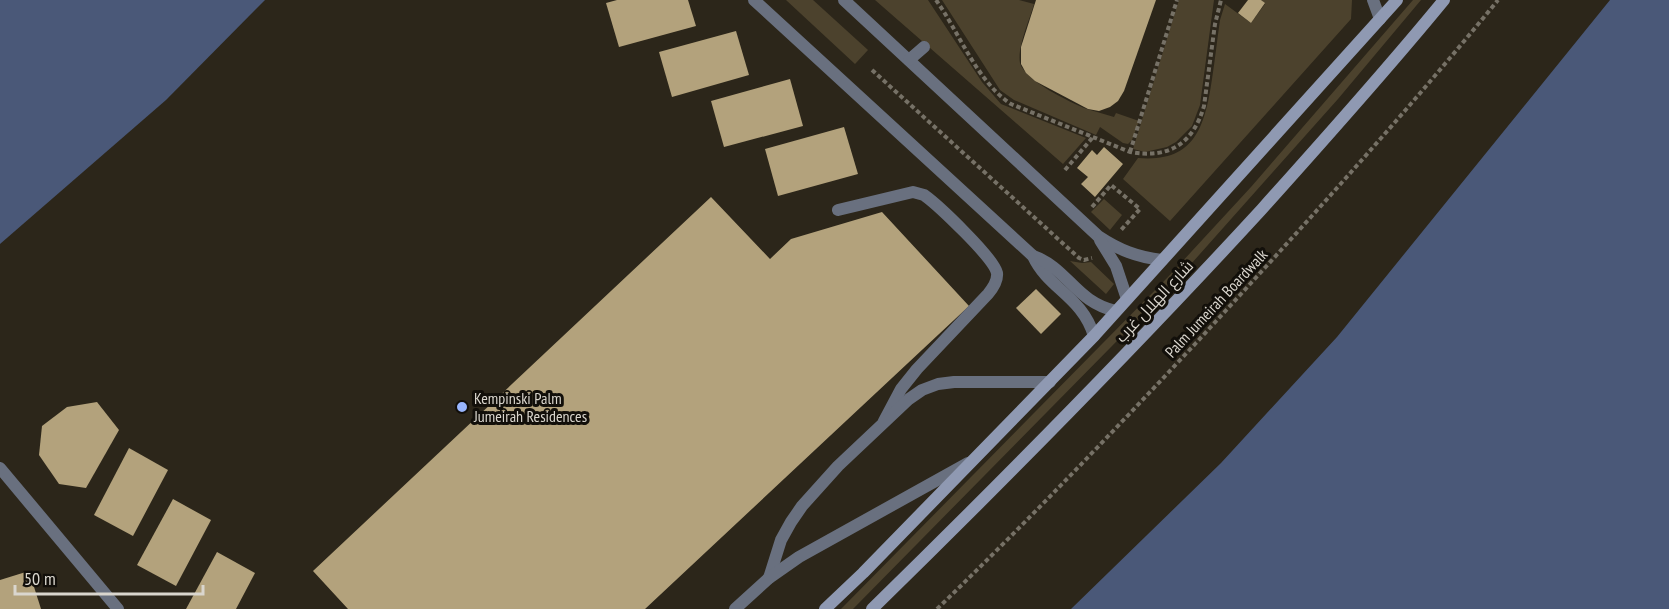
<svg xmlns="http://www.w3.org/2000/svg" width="1669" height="609" font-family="'PT Sans Narrow',Cairo,sans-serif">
  <rect width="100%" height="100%" fill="#2c261a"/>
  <!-- green -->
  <g fill="#4c422d">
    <polygon points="786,0 813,0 868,50 855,64"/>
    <polygon points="875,0 928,0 982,82 1001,104 1086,138 1063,164"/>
    <path d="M942,0H1019L1034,4C1030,19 1017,47 1020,63C1024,80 1071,103 1087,109C1096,112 1105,114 1114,117L1116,113L1139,121L1132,140L1128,144L1123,143L1100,127L1096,135L1014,100L1000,90Z"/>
    <polygon points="1179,0 1214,0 1200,105 1192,126 1176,142 1167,147 1145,152 1133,149"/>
    <path d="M1261,0H1352L1351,19L1170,221L1123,179L1138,158C1195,163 1205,126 1212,79C1215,60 1217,40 1220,20L1225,4L1251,23L1265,4Z"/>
    <polygon points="1413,0 1421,0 1338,99 1175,282 853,609 841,609 1168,277 1251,187"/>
    <polygon points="1104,199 1122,215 1110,230 1091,212"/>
    <polygon points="1070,261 1082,263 1091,262 1114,284 1106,294"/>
  </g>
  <!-- water -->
  <g fill="#4a5878">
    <polygon points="0,0 265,0 166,100 0,244"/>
    <polygon points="1610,0 1669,0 1669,609 1071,609 1221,463 1337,337"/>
  </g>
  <!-- building -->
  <g fill="#b3a27c">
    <polygon points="617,0 688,0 696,26 619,47 606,3"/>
    <polygon points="1036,0 1156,0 1124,91 1118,101 1110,107 1099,111 1088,109 1035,81 1026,73 1021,64 1021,47"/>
    <polygon points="1248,0 1261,0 1265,3 1251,23 1238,13"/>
    <polygon points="736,31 749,75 672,97 659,52"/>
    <polygon points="790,79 803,126 724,147 711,101"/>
    <polygon points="844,127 858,174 778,196 765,149"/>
    <polygon points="1104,147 1123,164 1095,197 1081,184 1088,177 1077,168 1092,150 1097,155"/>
    <polygon points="711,197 770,259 791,239 882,212 969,306 645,609 348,609 313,571"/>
    <polygon points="1036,289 1061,314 1041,334 1016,308"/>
    <polygon points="97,402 119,430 86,488 59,484 39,455 42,426 67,407"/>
    <polygon points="129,448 168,470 133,536 94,515"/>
    <polygon points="173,499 211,520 176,586 137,565"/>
    <polygon points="217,552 255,573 236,609 186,609"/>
    <polygon points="29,571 41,609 0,609 0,580"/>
  </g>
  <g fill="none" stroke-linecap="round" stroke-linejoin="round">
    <!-- path -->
    <g stroke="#767166" stroke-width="4" stroke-dasharray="4.5 3" stroke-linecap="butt">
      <path d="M936,0C959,32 977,82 1011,104L1130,152C1169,159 1193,144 1204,106L1215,24L1221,0"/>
      <polyline points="872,70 1079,258 1084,260 1092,258"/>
      <polyline points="1130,152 1177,0"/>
      <polyline points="1065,170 1093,137"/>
      <polyline points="1092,207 1111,185 1140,209 1121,230"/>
      <path d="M937,609C1026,523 1112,433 1196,343C1299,231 1402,118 1498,0"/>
    </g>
    <!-- lane -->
    <g stroke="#69707f" stroke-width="12">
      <path d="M754,0L1033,256C1048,289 1082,296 1094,336"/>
      <path d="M844,0L1098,236C1119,250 1137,257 1162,260"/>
      <polyline points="1373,0 1380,19"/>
      <polyline points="909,60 924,47"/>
      <path d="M838,210L913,192L924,195C938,205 994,258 997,273C998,281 993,288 988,294L917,369L901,389L884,421"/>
      <polyline points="1100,240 1116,266 1127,299"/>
      <path d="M1033,256C1068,268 1075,302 1116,311"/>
      <polyline points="0,468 118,609"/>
      <polyline points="769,578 781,540 791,522 802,506 838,466 909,399 922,390 938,384 954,382 1050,382"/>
      <polyline points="735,609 769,578 799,557 968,463"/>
    </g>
    <!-- secondary -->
    <g stroke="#8f99b2" stroke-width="12">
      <polyline points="825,609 863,573 1094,336 1397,0"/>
      <path d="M872,609C1005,479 1136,346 1262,209C1324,140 1385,72 1444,0"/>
    </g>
  </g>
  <!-- markers -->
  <circle fill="#98b5fd" stroke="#120f0a" stroke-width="2" cx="462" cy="407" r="6"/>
  <g text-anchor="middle" stroke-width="6" stroke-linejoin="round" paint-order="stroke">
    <!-- street labels -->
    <g font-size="16" fill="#dad6ce" stroke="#120f0a">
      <text transform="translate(1154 301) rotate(-47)" y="6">شارع الهلال غرب</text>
      <text transform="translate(1216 303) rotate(-47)" y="6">Palm Jumeirah Boardwalk</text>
    </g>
    <!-- poi labels -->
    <g font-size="16" fill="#dad6ce" stroke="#120f0a" text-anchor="start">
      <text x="474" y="404">Kempinski Palm<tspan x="474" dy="18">Jumeirah Residences</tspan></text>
    </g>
  </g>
  <!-- scale -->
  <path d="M15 585v9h188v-9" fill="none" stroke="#dad6ce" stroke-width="3"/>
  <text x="24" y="585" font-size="18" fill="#dad6ce" stroke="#120f0a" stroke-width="4.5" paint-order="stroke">50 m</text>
</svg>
